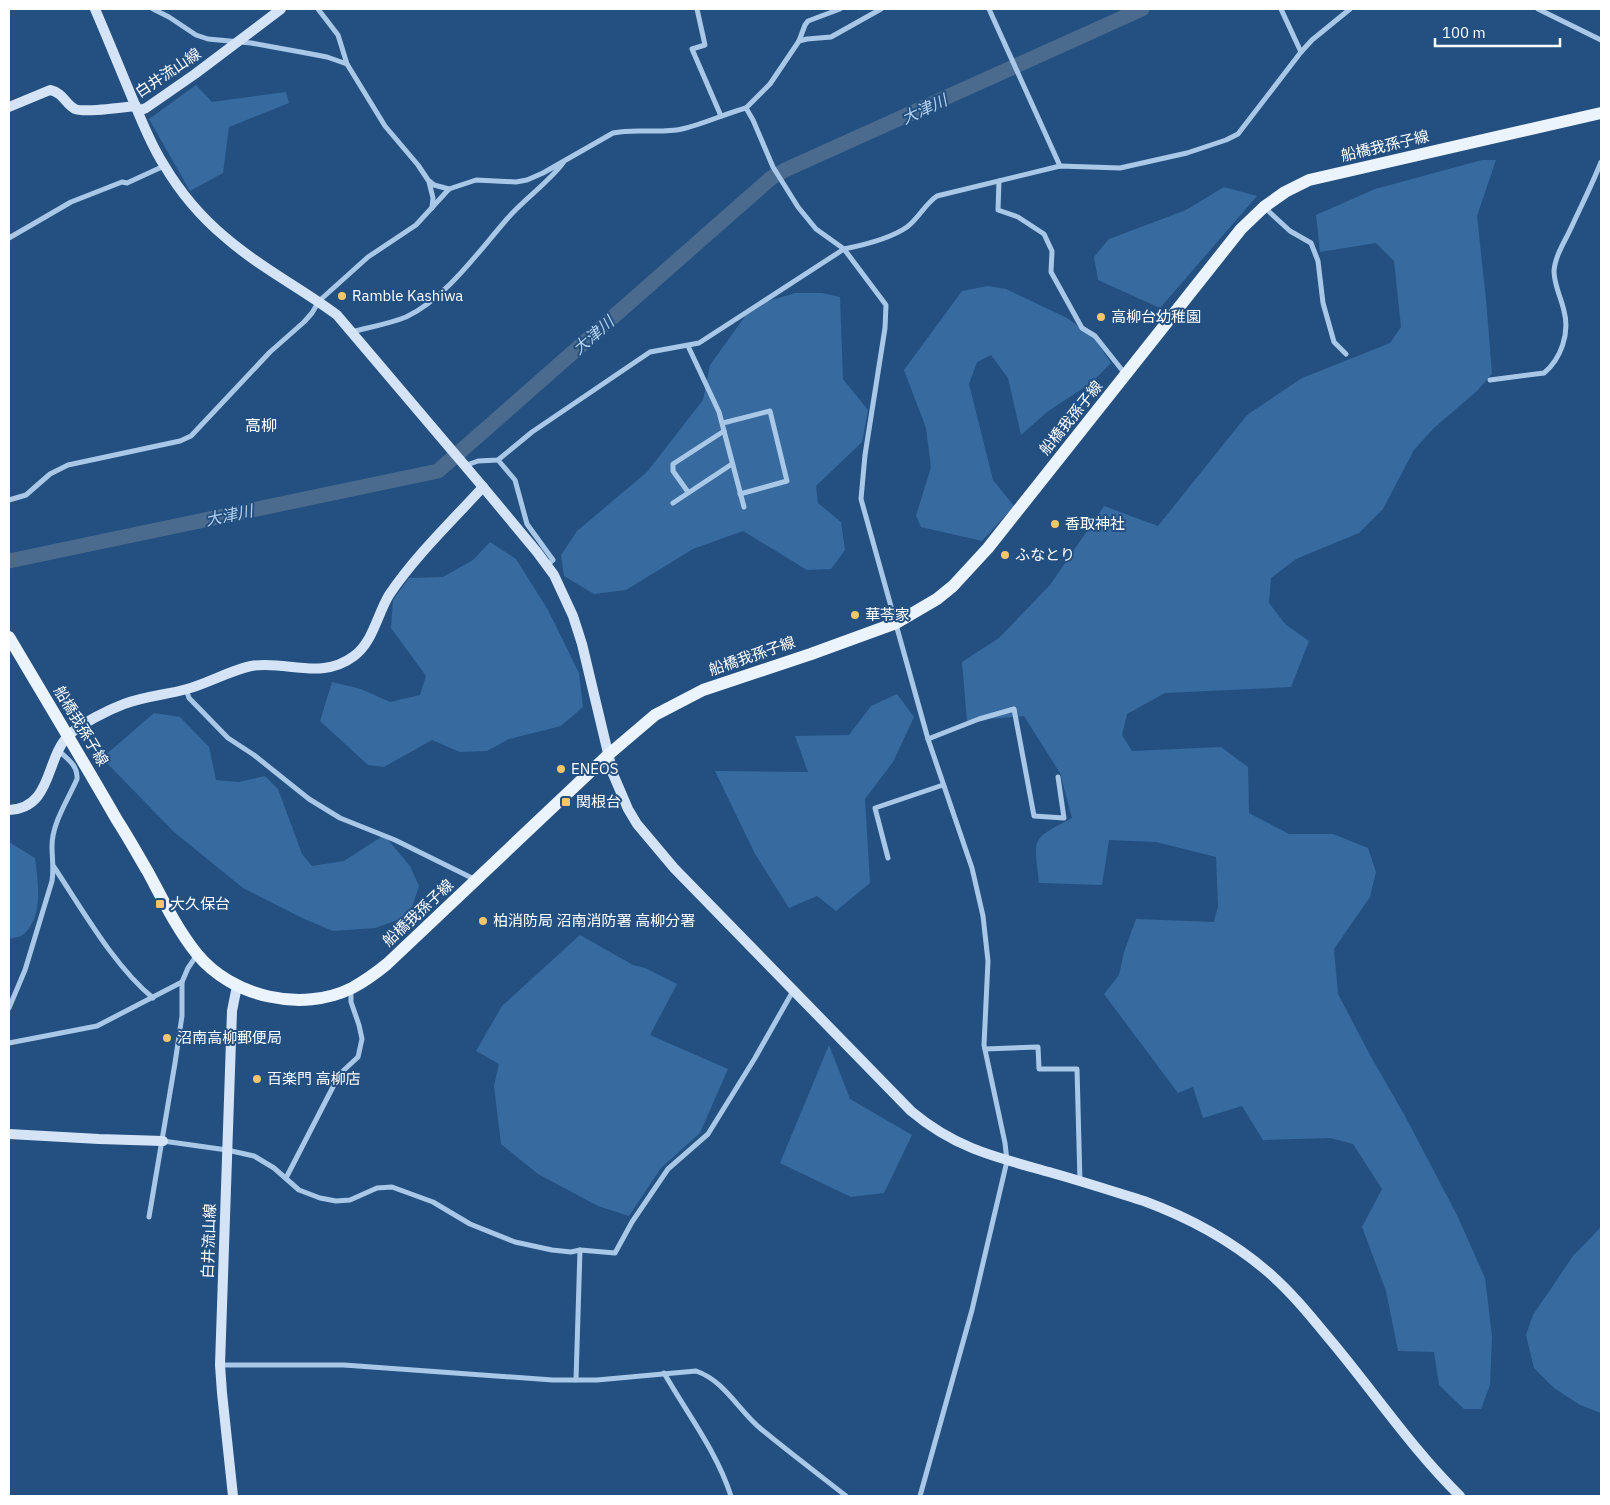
<svg xmlns="http://www.w3.org/2000/svg" width="1610" height="1505" font-family="'IBM Plex Sans','Noto Sans JP',sans-serif">
  <rect width="100%" height="100%" fill="#235081"/>
  <!-- green -->
  <g fill="#376a9f">
    <polygon points="196,85 212,102 286,92 289,103 229,127 223,173 190,191 149,119"/>
    <path d="M1482,160H1496L1477,216L1486,299L1492,374L1477,391L1434,428L1414,450L1383,509L1359,533L1296,559L1271,578L1269,603L1285,624L1309,641L1291,687L1165,693L1127,714L1122,735L1132,751L1221,747L1248,767L1249,813L1289,834H1333L1368,848L1376,872L1370,897L1334,949L1338,994L1370,1055L1405,1116L1457,1215L1485,1278L1492,1336L1490,1385L1481,1409H1464L1439,1385L1434,1352L1398,1351L1386,1291L1362,1227L1382,1189L1353,1144L1330,1138L1263,1140L1242,1106L1203,1118L1193,1087L1178,1093L1104,994L1119,975L1124,952L1136,919L1214,922L1218,906L1216,857L1156,842L1109,840L1102,885L1039,883C1034,837 1030,840 1072,818L1060,773L1024,716L967,721L962,662L999,638L1050,585L1104,506L1158,526L1247,415L1302,378L1390,343L1401,327L1394,261L1376,243L1320,252L1316,215L1375,189Z"/>
    <polygon points="1224,187 1257,196 1160,308 1098,280 1094,257 1109,239 1186,210"/>
    <polygon points="988,286 1006,289 1067,318 1094,338 1111,363 1091,383 1047,412 1021,435 1008,378 991,355 977,362 969,384 993,480 1014,506 982,541 921,527 916,516 931,467 926,428 904,370 962,291"/>
    <polygon points="795,293 822,293 840,297 843,379 868,410 862,442 816,486 818,503 841,522 845,550 831,569 807,570 743,531 693,549 626,590 594,594 564,576 561,555 577,531 647,472 703,400 710,365 746,315 768,301"/>
    <polygon points="490,542 516,559 548,610 579,673 583,707 561,726 509,739 487,751 460,752 432,740 384,767 368,765 320,721 332,682 361,689 390,702 420,695 426,676 391,628 393,600 409,578 443,577 473,560"/>
    <polygon points="897,694 914,717 893,762 865,799 870,883 836,911 817,896 789,908 755,854 715,771 808,772 795,736 849,735 871,706"/>
    <polygon points="154,713 180,717 209,747 216,780 239,782 265,776 278,789 302,854 312,866 344,861 384,835 410,866 419,886 409,916 375,928 333,931 302,918 243,888 174,832 102,758"/>
    <path d="M9,842L35,858C38,882 44,916 24,934C20,937 13,938 9,939Z"/>
    <polygon points="580,935 633,965 645,968 677,984 650,1035 728,1069 700,1133 661,1168 629,1216 598,1206 538,1174 501,1144 494,1086 499,1064 476,1051 502,1006"/>
    <polygon points="829,1045 850,1099 912,1135 884,1193 851,1197 780,1163"/>
    <polygon points="1601,1227 1601,1413 1580,1405 1554,1388 1534,1368 1526,1335 1533,1315 1573,1256"/>
  </g>
  <g fill="none" stroke-linecap="round" stroke-linejoin="round">
    <!-- river -->
    <polyline stroke="#4a6b8e" stroke-width="15" points="9,561 438,471 771,178 785,170 1142,9"/>
    <!-- street -->
    <g stroke="#a9c8e7" stroke-width="5">
      <polyline points="153,9 169,17 196,35 208,39 251,43 306,53 327,57 347,64 385,126 418,165 428,180 434,185 449,189"/>
      <polyline points="318,9 338,35 347,64"/>
      <polyline points="697,9 705,45 692,49 721,116"/>
      <polyline points="989,9 1060,166"/>
      <polyline points="1281,9 1301,52"/>
      <polyline points="1538,9 1601,40"/>
      <polyline points="799,41 805,25 808,21 840,9"/>
      <polyline points="746,108 770,84 799,41 807,39 831,37 881,9"/>
      <polyline points="999,181 998,210 1018,217 1044,234 1052,251 1051,272 1082,328 1095,336 1126,375"/>
      <polyline points="429,182 433,198 432,208"/>
      <polyline points="1264,207 1290,231 1311,243 1318,261 1323,303 1334,342 1346,354"/>
      <polyline points="9,238 71,202 122,182 127,183 164,166"/>
      <path d="M351,332C370,327 389,324 406,317C445,299 479,251 507,219C524,199 547,184 563,163"/>
      <polyline points="688,346 719,412 744,507"/>
      <path d="M1490,380L1544,373C1561,359 1570,333 1564,311C1561,297 1554,285 1554,271C1555,256 1565,241 1571,228C1581,206 1592,185 1601,162"/>
      <polyline points="723,423 770,411 787,481 740,494"/>
      <polyline points="498,460 515,480 527,524 553,560 547,565"/>
      <path d="M464,466L478,461L498,460L532,432L650,352L699,343L844,249C864,245 890,239 907,227C919,218 925,204 937,196L1060,166L1120,168L1187,153L1226,140L1238,134L1301,52L1312,40L1350,9"/>
      <polyline points="688,492 673,471 673,464 724,431"/>
      <path d="M9,500L26,495L50,474L68,465L180,441L191,436L270,352L304,322L312,313L319,301L368,257L416,225L449,189L476,180L516,182L527,180L543,173L613,133C635,128 659,134 682,129C704,124 724,114 746,108L753,120L773,167L798,207L816,229L844,249L886,305L885,328L865,455L861,499L928,739L972,868L983,916L988,961L984,1045L1005,1143L1007,1161L972,1310L920,1496"/>
      <polyline points="673,503 732,464"/>
      <polyline points="186,689 189,698 228,738 254,755 309,799 340,818 395,840 474,879"/>
      <polyline points="928,739 979,719 1014,709 1034,816 1064,818 1058,777"/>
      <polyline points="888,858 875,808 943,785"/>
      <path d="M54,867C82,909 114,966 153,998"/>
      <path d="M9,1008L25,970L52,881C54,869 52,858 52,846C52,823 68,800 77,779C78,766 68,759 59,751"/>
      <polyline points="9,1043 97,1026 182,982"/>
      <polyline points="985,1049 1038,1047 1039,1069 1077,1069 1080,1182"/>
      <polyline points="163,1141 227,1150 254,1156 274,1168 299,1190 320,1198 336,1201 350,1200 377,1188 392,1187 433,1202 470,1224 515,1242 552,1250 571,1252 580,1250 615,1253 632,1222 668,1169 708,1134 755,1058 793,991"/>
      <polyline points="286,1178 335,1083 343,1071 358,1057 362,1039 359,1025 351,1002 351,989"/>
      <polyline points="149,1217 175,1063 182,1016 182,982 188,968 197,955"/>
      <path d="M220,1365H344L553,1380H597L696,1371C725,1381 738,1410 761,1429C789,1452 818,1474 846,1496"/>
      <path d="M664,1373C687,1413 717,1452 731,1496"/>
      <polyline points="576,1380 580,1250"/>
    </g>
    <!-- secondary -->
    <g stroke="#d4e4f6" stroke-width="10">
      <path d="M95,9C108,39 120,69 133,100C142,122 151,145 164,165C180,192 201,217 225,237C259,267 301,288 337,315L483,487L537,552L554,575L573,616L582,644L613,774L628,809L637,824L674,868L911,1111C955,1148 995,1157 1049,1172C1081,1181 1112,1191 1144,1201C1190,1218 1231,1240 1268,1272C1290,1291 1309,1314 1327,1336C1372,1389 1411,1448 1460,1496"/>
      <path d="M9,107L50,90C64,93 65,104 75,109C84,113 124,107 136,106L138,111L146,108L195,74L281,9"/>
      <path d="M9,810C53,808 45,758 69,735C82,723 108,710 124,704C145,696 166,695 187,689C208,683 229,671 251,666C286,660 321,681 354,656C373,642 377,615 389,595C416,555 451,522 483,487"/>
      <polyline points="9,1134 99,1139 163,1141"/>
      <polyline points="233,1496 222,1393 220,1365 232,1011 237,986"/>
    </g>
    <!-- primary -->
    <path stroke="#ebf3fd" stroke-width="12" d="M9,637C45,698 82,759 117,820C128,837 138,855 148,872C163,900 177,929 197,954C232,997 302,1013 352,988C365,981 376,973 387,964L608,755L655,715L703,690L811,654L896,623L937,599L953,586L988,548L1241,229L1264,207L1285,192L1309,180L1601,113"/>
  </g>
  <!-- markers -->
  <g fill="#f3c66c" stroke="#235081" stroke-width="2">
    <circle cx="342" cy="296" r="5"/>
    <circle cx="1101" cy="317" r="5"/>
    <circle cx="1055" cy="524" r="5"/>
    <circle cx="1005" cy="555" r="5"/>
    <circle cx="855" cy="615" r="5"/>
    <circle cx="561" cy="769" r="5"/>
    <rect x="561" y="797" width="10" height="10" rx="2.5"/>
    <rect x="155" y="899" width="10" height="10" rx="2.5"/>
    <circle cx="483" cy="921" r="5"/>
    <circle cx="167" cy="1038" r="5"/>
    <circle cx="257" cy="1079" r="5"/>
  </g>
  <g text-anchor="middle" stroke-width="4" stroke-linejoin="round" paint-order="stroke">
    <!-- street labels -->
    <g font-size="15" fill="#fff" stroke="#235081">
      <text transform="translate(168 73) rotate(-34)" y="5">白井流山線</text>
      <text transform="translate(1385 146) rotate(-13)" y="5">船橋我孫子線</text>
      <text transform="translate(1071 418) rotate(-51)" y="5">船橋我孫子線</text>
      <text transform="translate(752 656) rotate(-19)" y="5">船橋我孫子線</text>
      <text transform="translate(81 726) rotate(59)" y="5">船橋我孫子線</text>
      <text transform="translate(418 913) rotate(-43)" y="5">船橋我孫子線</text>
      <text transform="translate(209 1241) rotate(-88)" y="5">白井流山線</text>
    </g>
    <!-- poi labels -->
    <g font-size="15" fill="#fff" stroke="#235081" text-anchor="start">
      <text x="352" y="301">Ramble Kashiwa</text>
      <text x="1111" y="322">高柳台幼稚園</text>
      <text x="1065" y="529">香取神社</text>
      <text x="1015" y="560">ふなとり</text>
      <text x="865" y="620">華苓家</text>
      <text x="571" y="774">ENEOS</text>
      <text x="576" y="807">関根台</text>
      <text x="170" y="909">大久保台</text>
      <text x="493" y="926">柏消防局 沼南消防署 高柳分署</text>
      <text x="177" y="1043">沼南高柳郵便局</text>
      <text x="267" y="1084">百楽門 高柳店</text>
    </g>
    <!-- water labels -->
    <g font-size="16" font-style="italic" fill="#b5d2ef" stroke="#235081">
      <text transform="translate(924 109) rotate(-25)" y="6">大津川</text>
      <text transform="translate(593 335) rotate(-41)" y="6">大津川</text>
      <text transform="translate(229 515) rotate(-12)" y="6">大津川</text>
    </g>
    <!-- neighbourhood labels -->
    <g font-size="16" fill="#fff" stroke="#235081">
      <text x="261" y="431">高柳</text>
    </g>
  </g>
  <!-- border -->
  <rect width="1610" height="1505" fill="none" stroke="#ffffff" stroke-width="20"/>
  <!-- scale -->
  <path d="M1435 38v8h125v-8" fill="none" stroke="#ffffff" stroke-width="2.5"/>
  <text x="1442" y="38" font-size="15" fill="#ffffff" stroke="#235081" stroke-width="4" paint-order="stroke">100 m</text>
</svg>
